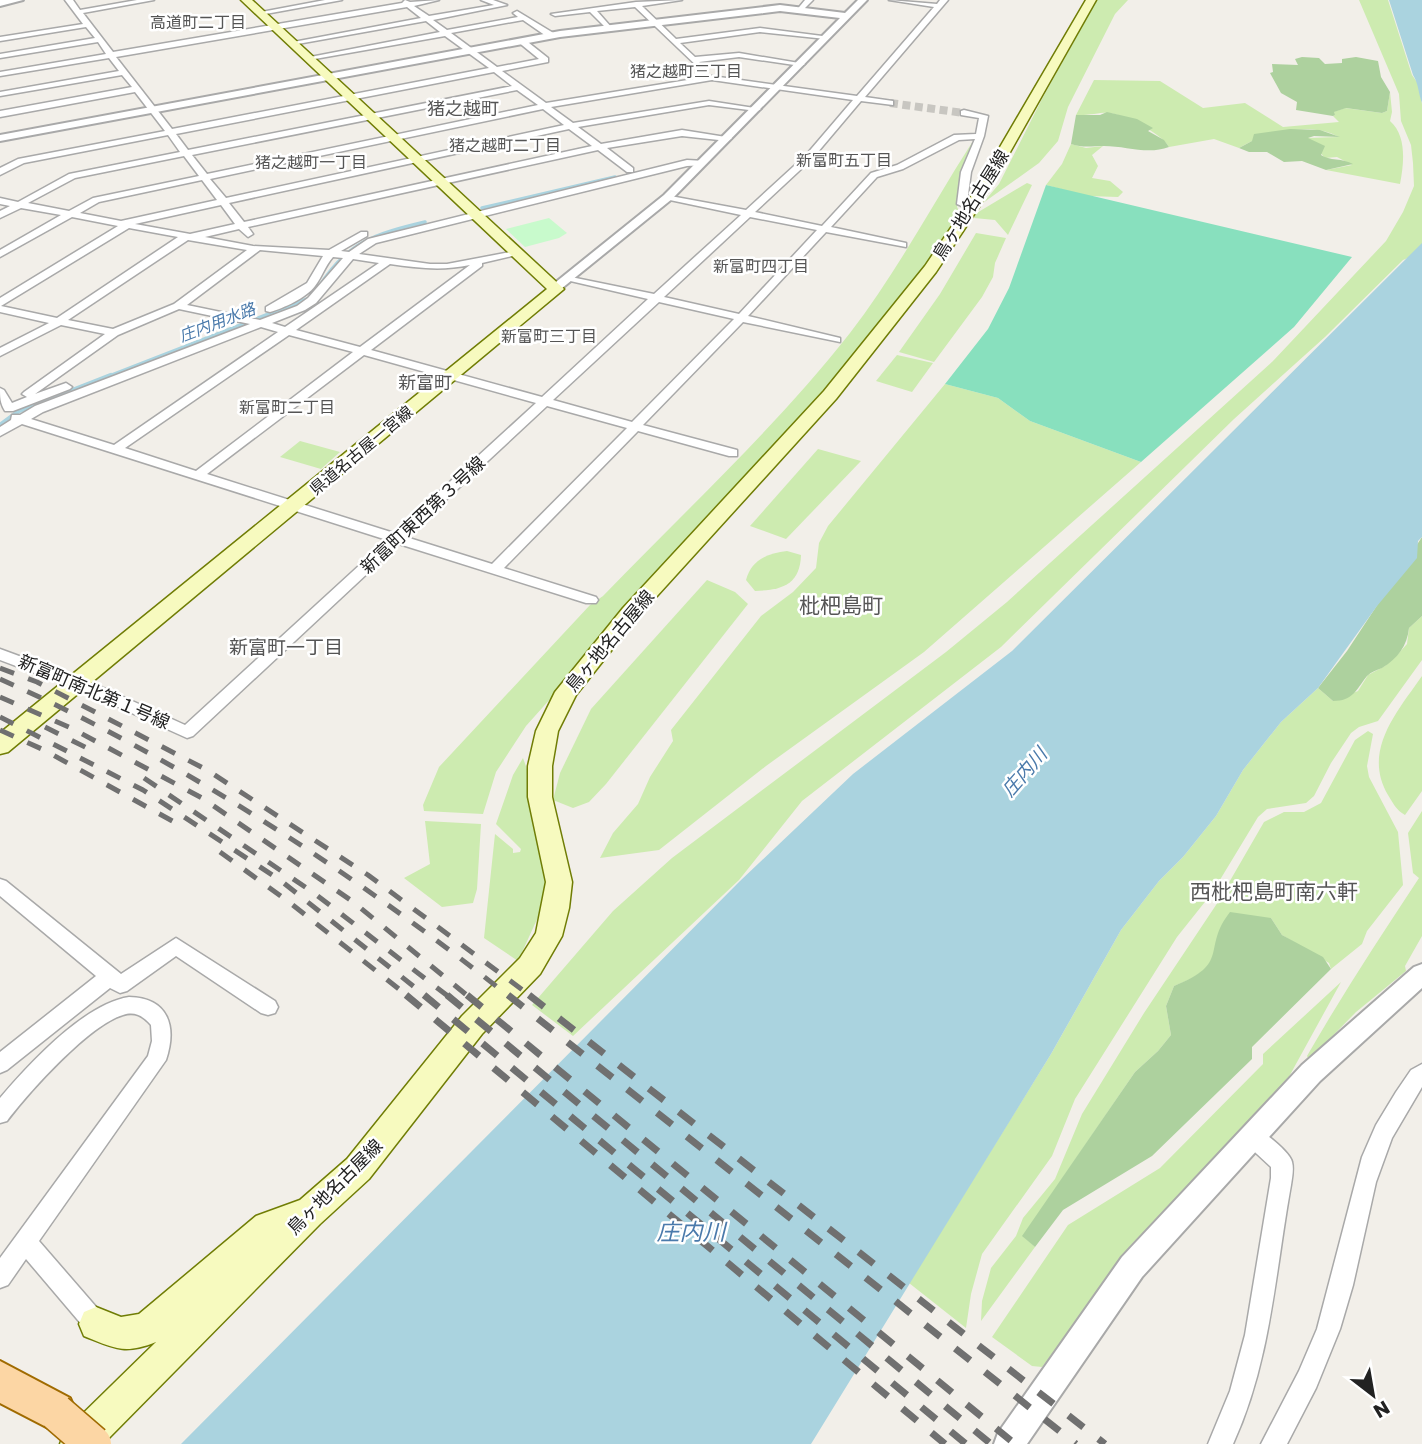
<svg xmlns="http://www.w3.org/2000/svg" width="1422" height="1444" font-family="Poppins,'Noto Sans JP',sans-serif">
  <rect width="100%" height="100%" fill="#f2efe9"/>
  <!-- grass -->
  <g fill="#cdebb0">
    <polygon points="1097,0 1128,0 1115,14 1068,107 1058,141 1039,163 983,203 999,184 1043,97"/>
    <polygon points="1359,0 1388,0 1412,75 1419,85 1422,104 1422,252 1403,260 1325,337 1234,419 1001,647 802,801 739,880 573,1036 532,1005 613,911 672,858 946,652 1007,602 1273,361 1386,241 1403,212 1414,186 1413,163 1411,145 1401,121 1399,94"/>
    <path d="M1094,80L1160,81L1203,108L1245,103L1283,127L1339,122L1333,116L1335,115L1333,112L1345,108L1382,113L1387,111L1390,92L1392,112L1390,121C1407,136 1404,163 1400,184L1326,170L1352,165L1337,157L1325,158L1307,138L1339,137C1312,121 1265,132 1239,148L1214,139L1169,147C1162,134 1124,114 1109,113C1102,112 1087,116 1076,115Z"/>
    <path d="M973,141L957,207L960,213L937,251L822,395L526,726L496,772L483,814L424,811L423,805L439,767L590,605L603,596C686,510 776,427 850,333C897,272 932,205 973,141Z"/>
    <polygon points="1071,144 1086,148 1103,146 1092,155 1098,166 1092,178 1110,181 1123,192 1118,197 1087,196 1046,185 1062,164"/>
    <polygon points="1027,183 1032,185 1008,235 995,220 974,218 975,214"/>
    <polygon points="976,233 1006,238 995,263 993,277 982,297 934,362 899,352 940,294"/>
    <polygon points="897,355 933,363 912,392 876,381"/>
    <polygon points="945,384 998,398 1030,421 1141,462 924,652 766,766 659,850 600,858 613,833 638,804 650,777 673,741 671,730 761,616 793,592 816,568 819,543 828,526"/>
    <polygon points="300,441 340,452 321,469 280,457"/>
    <polygon points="818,449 861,461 786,539 750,526"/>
    <path d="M787,551L801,555C800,585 782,590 755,591L746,580C751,560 768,553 787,551Z"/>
    <polygon points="707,580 735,592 748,604 606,784 589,802 573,808 553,800 560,773 591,709"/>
    <polygon points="1422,616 1422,660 1378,721 1359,727 1351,733 1331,763 1314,796 1306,803 1267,809 1258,817 1212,893 1177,937 1075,1099 1052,1156 982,1254 971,1294 966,1328 909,1283 1051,1054 1121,930 1159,881 1183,857 1216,816 1243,770 1281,722 1318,688 1333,701 1358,691 1368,675 1385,666 1398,654 1407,644 1409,628"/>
    <path d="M1422,676V791L1405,815C1396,810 1393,803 1388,795C1362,751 1397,712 1422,676Z"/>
    <path d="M1368,731L1373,734L1367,766L1369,777L1398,832L1403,885L1367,931L1362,944L1331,969L1329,963L1282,935L1271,918L1218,936C1213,968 1204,974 1174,986L1166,1006L1171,1035L1158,1051L1135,1072L1023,1236L1035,1247L981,1321L982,1301L991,1268L1016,1236L1023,1218L1055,1179L1082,1114L1144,1013L1216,905L1264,822L1284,812H1304L1321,803L1355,740Z"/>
    <polygon points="523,758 528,772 546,878 539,915 518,961 484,938 495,834 513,849 513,853 520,852 521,849 496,824 513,775"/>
    <path d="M1422,811V936L1405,966L1406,971L1356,1012L1309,1060L1307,1056C1342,995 1380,937 1419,878L1413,873L1408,833Z"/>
    <polygon points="425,821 481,824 477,889 473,903 442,907 404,878 430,864"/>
    <path d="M1341,982L1285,1084L1152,1228C1136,1238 1126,1247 1120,1265L1042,1367L1032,1366L992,1337L1068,1225L1160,1168L1263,1064V1054Z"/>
  </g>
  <!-- forest -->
  <g fill="#add19e">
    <polygon points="1302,57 1319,58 1325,64 1342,63 1342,59 1356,57 1378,61 1381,77 1390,92 1387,111 1382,113 1346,108 1334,112 1335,115 1333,116 1296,110 1297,102 1281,93 1270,73 1273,72 1272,64 1298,65 1295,59"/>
    <path d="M1107,112L1137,119L1153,128L1148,131L1164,140L1169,147C1148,155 1126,146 1104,146C1091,146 1083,148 1071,144L1076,115H1100Z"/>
    <path d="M1290,129L1320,130L1340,137L1314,136L1308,138L1325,146L1321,155C1329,161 1343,158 1353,164L1326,170L1302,161L1284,162L1267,152H1249L1239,148L1252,141L1254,134Z"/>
    <path d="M1422,537V616L1409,628C1407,646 1398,658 1382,668C1377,670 1371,672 1367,676C1356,690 1353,701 1333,701L1318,688L1347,651Z"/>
    <path d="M1230,912L1271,918L1282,935L1323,957L1331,969L1252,1047V1059L1152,1156L1063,1210L1035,1247L1022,1236L1135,1072L1158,1051L1171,1035L1166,1006L1174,986C1232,963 1201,949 1230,912Z"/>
  </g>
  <!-- park -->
  <polygon fill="#c8facc" points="549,218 567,233 559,238 525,247 506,229"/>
  <!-- pitch -->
  <polygon fill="#88e0be" points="1046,185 1352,257 1294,327 1141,462 1030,421 998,398 945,384 988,329 1009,288"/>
  <!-- water -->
  <g fill="#aad3df">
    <path d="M1389,0H1422V103C1418,92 1419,85 1413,75Z"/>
    <polygon points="1422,243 1422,537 1418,541 1417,558 1377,606 1318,688 1281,722 1243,770 1216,816 1183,857 1159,881 1121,930 1051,1054 811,1444 181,1444 740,881 853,774 1012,651"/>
  </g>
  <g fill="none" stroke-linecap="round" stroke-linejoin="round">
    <!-- stream-far1 -->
    <g stroke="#aad3df" stroke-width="3.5">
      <polyline points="482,208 615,177"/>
      <path d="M319,287C347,242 375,234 425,222"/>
      <polyline points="107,377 307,299"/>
    </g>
    <!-- stream -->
    <polyline stroke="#aad3df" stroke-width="4.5" points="0,425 19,411 111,375"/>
    <!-- minor-tunnel -->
    <polyline stroke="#c8c6c1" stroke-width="8" stroke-dasharray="8 4.5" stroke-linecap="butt" points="890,103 964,113"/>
    <!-- minor casing -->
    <g stroke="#a9a9a9" stroke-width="3">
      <g id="minor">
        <path d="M65,0H73L80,10L137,0H154L83,13L113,52L402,3L405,0L410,2L439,0L414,6L429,16L494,5L481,0H493L507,5L433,20L447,30L518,17L513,13L517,11L555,34V38H549L523,20L451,33L497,67L539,59L517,41L524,39L548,58V62L502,71L546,103L712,76L857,96L934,7L889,0L937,4L940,0H948L865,97L893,101V105L861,101L812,159L755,212L822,226L871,173L897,165L954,135L976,134L979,118L961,115V111L964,110L988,116L984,136L971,172L967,202L977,207L972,210L957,204L961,172L975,139L959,140L903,169L877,177L831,227L906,243V247L826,232L748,316L840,338V342L743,322L643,425L737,450V456H729L638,431L504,568L596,597L598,600L596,603H586L399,544L193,736L187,738L85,692L0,660V649L95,684L185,725L387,540L22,424L0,436V427L11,420L12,415H20L35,406L250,324L179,309L118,335L35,394L66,383L72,387L70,389L13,411H5C0,403 0,397 0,388L4,390L12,403L27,397L22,394L24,392L105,334L61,325L0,356V348L49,323L0,312V298L118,226L72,217L0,257V250L61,215L21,208L0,218V211L10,206L0,204V198L18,202L69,174L180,152L168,135L24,163L0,175V168L18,159L165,131L135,92L0,117V111L132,87L122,75L0,96V92L119,71L109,58L0,76V72L106,54L98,42L0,58V54L95,38L86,27L0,41V37L83,24ZM407,7L421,18L288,43L292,45L426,21L440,32L305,58L309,60L445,36L489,68L172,129L116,57ZM494,72L512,86L188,150L176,134ZM712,80L853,100L806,155L746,210L665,195V199L741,215L654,294L566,276V280L648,299L542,397L371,350L482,266V263L521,254V250L447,264H430L359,254L376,243L687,166L705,165V161L687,160L368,239L349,252L341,251L367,236V232H361L329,250L253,246L205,237L239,229L248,237L253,234L248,227L598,150L627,172H633V168L607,148L682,136L728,141L732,138L682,130L601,144L578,127L709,105L757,111L761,109L709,101L573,123L551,107ZM517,90L538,105L207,174L192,155ZM543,109L564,125L226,198L210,179ZM569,129L592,146L244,222L229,203ZM184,156L199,176L93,198L69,211L28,203L75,178ZM202,180L217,200L121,221L80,213L99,202ZM221,205L235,224L190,234L135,224ZM750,217L817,230L739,314L664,297ZM129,228L178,237L57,318L1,306ZM188,240L247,250L174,304L113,329L68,320ZM260,250L323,256L307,283L266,307V311L270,312C284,308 306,298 315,286C322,277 325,266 333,257L343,258L308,298L297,306L260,320L187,305ZM353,259L379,263L285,327L272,323L305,310L316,303ZM390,264C418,268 442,271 470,265L360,347L296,330ZM659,302L734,319L632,422L553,400ZM261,327L278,332L114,445L31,419L43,412ZM289,335L353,352L196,471L125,448ZM364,355L536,403L394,533L207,474ZM547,406L627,428L492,564L406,537Z"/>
        <polygon points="325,0 342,0 260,15 256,13"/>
        <polygon points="682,0 642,6 676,39 760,28 830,37 826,39 760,32 680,43 695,57 739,53 805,64 801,66 739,57 699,62 704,67 700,69 635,7 597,11 612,28 608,30 590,12 555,16 551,14 636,2"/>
        <polygon points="805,0 813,0 801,12 795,12"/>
        <polygon points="0,879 6,881 121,974 176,938 275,1001 278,1007 275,1013 268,1015 261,1013 176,956 127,991 120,993 110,988 7,1070 0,1073 0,1052 96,976 0,896"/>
        <path d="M129,997C169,998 177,1027 166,1060L39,1241L104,1316L108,1324L104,1332L96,1336L88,1332L26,1259L8,1285L0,1288V1258L148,1056L152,1041L151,1025C143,1016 135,1011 123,1015C89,1025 29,1092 7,1121L0,1123V1098C29,1064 84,1004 129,997Z"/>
        <polygon points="1422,1064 1422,1087 1392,1138 1376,1182 1353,1285 1340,1329 1316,1388 1287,1444 1261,1444 1299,1371 1317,1329 1362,1157 1376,1125 1396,1092 1411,1070"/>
        <path d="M1251,1125C1261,1129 1290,1152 1292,1162C1294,1169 1292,1178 1291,1185C1275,1273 1271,1361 1233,1444H1208L1230,1391L1245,1335L1271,1178V1167L1244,1142L1241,1135L1244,1128Z"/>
      </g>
    </g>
    <!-- tertiary casing -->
    <g stroke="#a9a9a9" stroke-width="4">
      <g id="tertiary">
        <polygon points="0,0 23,0 0,6"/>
        <polygon points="858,0 867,0 672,199 556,293 551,292 551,286 664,195 840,18 780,11 560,37 0,141 0,135 560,31 780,5 845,13"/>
        <polygon points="1422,964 1422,988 1320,1081 1142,1277 1027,1444 994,1444 998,1433 1122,1257 1302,1065 1414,967"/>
      </g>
    </g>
    <!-- secondary casing -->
    <g stroke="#707d05" stroke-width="3">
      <g id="secondary">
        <polygon points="241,0 252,0 564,289 8,752 0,754 0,733 547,289"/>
        <path d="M1086,0H1096L979,207L936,272L836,399L637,618L576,695L558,731L552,766V797L572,882L569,908L562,936L540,974L482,1034L369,1179L320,1224L103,1444H60L65,1431L156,1342C124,1355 114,1348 84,1336L79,1324L84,1312L96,1307L121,1317L139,1314L256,1216L300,1200L347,1159L462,1016L520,958L536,933L546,882L528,797V766L536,731L555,692L623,608L824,391L925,266L965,207Z"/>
      </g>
    </g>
    <!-- primary casing -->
    <g stroke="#a06b00" stroke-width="4">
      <polygon id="primary" points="0,1361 70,1398 76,1412 70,1426 56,1432 0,1403"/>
    </g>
    <!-- minor -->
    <use href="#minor" fill="#fff" fill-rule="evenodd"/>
    <!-- tertiary -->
    <use href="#tertiary" fill="#fff" fill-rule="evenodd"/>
    <!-- secondary -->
    <use href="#secondary" fill="#f7fabf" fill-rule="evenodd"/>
    <!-- primary -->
    <use href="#primary" fill="#fcd6a4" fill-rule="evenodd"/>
    <!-- rail-far1 -->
    <g stroke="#707070" stroke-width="5" stroke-dasharray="15 15" stroke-linecap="butt">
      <polyline points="0,668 37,682 207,770 368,875 532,997"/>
      <path d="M0,679C184,761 352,872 510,997"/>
      <polyline points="0,697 71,728 202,798 352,901 469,997"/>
      <polyline points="0,717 143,790 280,880 427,997"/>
      <polyline points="45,727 95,752"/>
      <polyline points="0,730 44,750 185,828"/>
      <polyline points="144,778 314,893 449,997"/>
      <polyline points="220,852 289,902 409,997"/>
    </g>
    <!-- rail -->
    <g stroke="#707070" stroke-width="7" stroke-dasharray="19 19" stroke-linecap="butt">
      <polyline points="406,995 945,1444"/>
      <polyline points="424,995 966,1444"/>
      <polyline points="447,995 991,1444"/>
      <polyline points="467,995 1015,1444"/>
      <polyline points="508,995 1076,1444"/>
      <polyline points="529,995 1105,1444"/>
    </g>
    <!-- primary-bridge casing -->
    <g stroke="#a06b00" stroke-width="39" stroke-linecap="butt">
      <polyline id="primary-bridge" points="56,1412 93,1444"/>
    </g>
    <!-- primary-bridge -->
    <use href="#primary-bridge" stroke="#fcd6a4" stroke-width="36"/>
  </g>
  <g text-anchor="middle" stroke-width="5" stroke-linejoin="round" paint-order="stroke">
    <!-- far-neighbourhood labels -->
    <g font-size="16" fill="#555" stroke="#fff">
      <text x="198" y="28">高道町二丁目</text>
      <text x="686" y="77">猪之越町三丁目</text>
      <text x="505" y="151">猪之越町二丁目</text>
      <text x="844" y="166">新富町五丁目</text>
      <text x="311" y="168">猪之越町一丁目</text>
      <text x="761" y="272">新富町四丁目</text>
      <text x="549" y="342">新富町三丁目</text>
      <text x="287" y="413">新富町二丁目</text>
    </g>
    <!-- far-water labels -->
    <g font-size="16" font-style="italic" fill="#4a7aab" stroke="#fff">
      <text transform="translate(217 322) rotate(-21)" y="6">庄内用水路</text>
    </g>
    <!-- far-street labels -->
    <g font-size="16" fill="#222" stroke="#fff">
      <text transform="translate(361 450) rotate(-40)" y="6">県道名古屋一宮線</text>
    </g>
    <!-- far-quarter labels -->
    <g font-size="18" fill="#555" stroke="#fff">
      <text x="463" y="115">猪之越町</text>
      <text x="425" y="389">新富町</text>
    </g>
    <!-- street labels -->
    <g font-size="18" fill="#222" stroke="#fff">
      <text transform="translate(971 205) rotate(-58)" y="6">鳥ヶ地名古屋線</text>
      <text transform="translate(423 515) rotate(-43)" y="6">新富町東西第３号線</text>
      <text transform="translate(610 641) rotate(-50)" y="6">鳥ヶ地名古屋線</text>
      <text transform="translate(94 692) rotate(23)" y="6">新富町南北第１号線</text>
      <text transform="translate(335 1187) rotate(-45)" y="6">鳥ヶ地名古屋線</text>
    </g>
    <!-- neighbourhood labels -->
    <g font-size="19" fill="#555" stroke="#fff">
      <text x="286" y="654">新富町一丁目</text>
    </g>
    <!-- water labels -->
    <g font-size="19" font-style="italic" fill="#4a7aab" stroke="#fff">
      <text transform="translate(1024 772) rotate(-49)" y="7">庄内川</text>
    </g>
    <!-- quarter labels -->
    <g font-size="21" fill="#555" stroke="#fff">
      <text x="841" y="613">枇杷島町</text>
      <text x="1274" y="899">西枇杷島町南六軒</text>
    </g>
    <!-- near-water labels -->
    <g font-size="23" font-style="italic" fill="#4a7aab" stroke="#fff">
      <text x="691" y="1240">庄内川</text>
    </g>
  </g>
  <!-- north arrow -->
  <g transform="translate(1373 1395) rotate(149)" stroke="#ffffff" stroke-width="5" paint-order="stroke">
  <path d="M0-5L12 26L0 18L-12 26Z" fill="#222222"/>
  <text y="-10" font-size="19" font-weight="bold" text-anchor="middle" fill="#222222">N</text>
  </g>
</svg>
